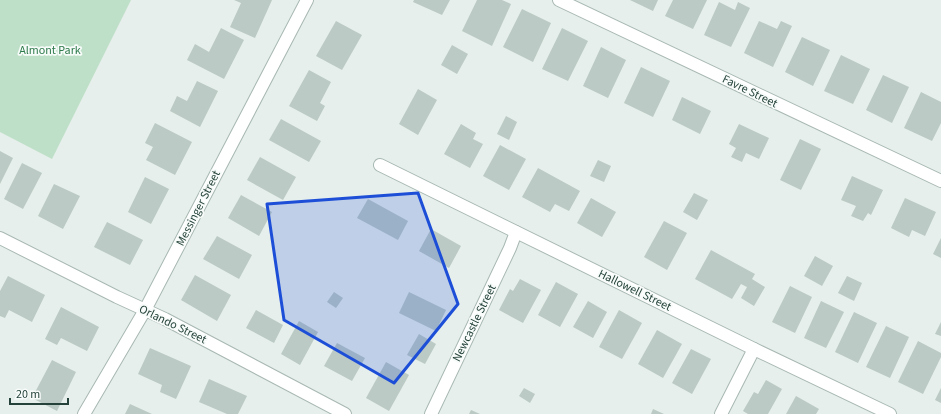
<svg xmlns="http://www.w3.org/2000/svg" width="941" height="414" font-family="'Source Sans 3',sans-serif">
  <rect width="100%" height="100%" fill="#e6efeb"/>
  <!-- green -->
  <polygon fill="#bfe0c8" points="0,0 131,0 52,159 0,132"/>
  <!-- building -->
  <g fill="#bbcac4">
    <polygon points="234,0 272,0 255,38 230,27 241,3"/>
    <polygon points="414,0 450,0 442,15 413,2"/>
    <polygon points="477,0 502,0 511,4 492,46 462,31"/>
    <polygon points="630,0 658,0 653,11"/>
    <polygon points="673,0 707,0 693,29 665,16"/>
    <polygon points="719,2 735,10 738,2 750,8 731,47 704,35"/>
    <polygon points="522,9 551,23 533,62 503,47"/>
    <polygon points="336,21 362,35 342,70 316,56"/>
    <polygon points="759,21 777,29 781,21 792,26 773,67 744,53"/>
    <polygon points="221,28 244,40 224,79 187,60 195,44 209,52"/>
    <polygon points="562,28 588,41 568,81 542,69"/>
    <polygon points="802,37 830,50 813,86 785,72"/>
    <polygon points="452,45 468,54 457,74 441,65"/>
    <polygon points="601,47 626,60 608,98 583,86"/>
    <polygon points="841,55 870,69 853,104 824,91"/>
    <polygon points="641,67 670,81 653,117 624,103"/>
    <polygon points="309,70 331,82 320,103 325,106 317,121 289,106"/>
    <polygon points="883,75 909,87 892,123 866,110"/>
    <polygon points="197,81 218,91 200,127 170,111 177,96 187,101"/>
    <polygon points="418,89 437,100 418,135 399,124"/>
    <polygon points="921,92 941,102 941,123 932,141 904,128"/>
    <polygon points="682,97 711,111 700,134 672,120"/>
    <polygon points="506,116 517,122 509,140 497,134"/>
    <polygon points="281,119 321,141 309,162 269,140"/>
    <polygon points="155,123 192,142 175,175 146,160 153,147 145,143"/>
    <polygon points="461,124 476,133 473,139 483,144 470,168 444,154"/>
    <polygon points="739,124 769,138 759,159 746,153 742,162 731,157 736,148 729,144"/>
    <polygon points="800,139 821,149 801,190 780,180"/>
    <polygon points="500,145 526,159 509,190 483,176"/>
    <polygon points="0,151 13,158 0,184"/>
    <polygon points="260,157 296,177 283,200 247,180"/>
    <polygon points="598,160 611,166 604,182 590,176"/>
    <polygon points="22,163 42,173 23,209 4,199"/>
    <polygon points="538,168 580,191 569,211 555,204 550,212 522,197"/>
    <polygon points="852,176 883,190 871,215 868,213 863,221 851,216 856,206 841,200"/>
    <polygon points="145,177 169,189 151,224 128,212"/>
    <polygon points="54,184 80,196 63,229 38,216"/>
    <polygon points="694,193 708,200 697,220 683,212"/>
    <polygon points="241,195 272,212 259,236 228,218"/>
    <polygon points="591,198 616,212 602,237 577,223"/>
    <polygon points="905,198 936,212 925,236 912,230 909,237 891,228"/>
    <polygon points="368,199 408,221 398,240 357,218"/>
    <polygon points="664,221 687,233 667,270 644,257"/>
    <polygon points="107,222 143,240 130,265 94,247"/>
    <polygon points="431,229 461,246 449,268 419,251"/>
    <polygon points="217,236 252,255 239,279 203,259"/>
    <polygon points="941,238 941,258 933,254"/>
    <polygon points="711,250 755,274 752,279 765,287 754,306 741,298 747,287 741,284 732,299 695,279"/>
    <polygon points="815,256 833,266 822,286 804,276"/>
    <polygon points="195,275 231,295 217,321 181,300"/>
    <polygon points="8,276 45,295 32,322 9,310 5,318 0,316 0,291"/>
    <polygon points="847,276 862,283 854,301 838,293"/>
    <polygon points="520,279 541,290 523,323 499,310 510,289 513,291"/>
    <polygon points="556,282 578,294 560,327 538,315"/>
    <polygon points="790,286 812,297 795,333 772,322"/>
    <polygon points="334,292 343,298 336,308 327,302"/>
    <polygon points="409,292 446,310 436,331 399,313"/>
    <polygon points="588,301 607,312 593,338 573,327"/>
    <polygon points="821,301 844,312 826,348 804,338"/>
    <polygon points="61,307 99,327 87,351 61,338 57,345 45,339"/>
    <polygon points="256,310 283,325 274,343 246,328"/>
    <polygon points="619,310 642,323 622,359 599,347"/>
    <polygon points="854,312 877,323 858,363 835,352"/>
    <polygon points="299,321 318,332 300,365 281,354"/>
    <polygon points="941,322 941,336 935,334"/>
    <polygon points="886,326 909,337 890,378 866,367"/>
    <polygon points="657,330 682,344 663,378 638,364"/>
    <polygon points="419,334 436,344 425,364 407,355"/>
    <polygon points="918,341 941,353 941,357 923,394 898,382"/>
    <polygon points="337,343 365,358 352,381 324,366"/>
    <polygon points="150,348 191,366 176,399 160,392 162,385 138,374"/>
    <polygon points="691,349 711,359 692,394 672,383"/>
    <polygon points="52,360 76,372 57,411 32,398"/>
    <polygon points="386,362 409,375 389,411 366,398"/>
    <polygon points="209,379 247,396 238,414 227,414 199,402"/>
    <polygon points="766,380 782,389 768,414 748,414 743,411 754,392 758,394"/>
    <polygon points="524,388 535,394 530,403 519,396"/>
    <polygon points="941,388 941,403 935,400"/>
    <polygon points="796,396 819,409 816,414 786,414"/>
    <polygon points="130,404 152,414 125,414"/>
    <polygon points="653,409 664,414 651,414"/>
    <polygon points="471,410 480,414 469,414"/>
  </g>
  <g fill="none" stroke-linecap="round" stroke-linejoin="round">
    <!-- minor casing -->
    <g stroke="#a8b8b2" stroke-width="14">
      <g id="minor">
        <polyline points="559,0 941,181"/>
        <polyline points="380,165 754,349 890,414"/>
        <polyline points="0,238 117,297 165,319 345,414"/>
        <polyline points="84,414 145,310 307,0"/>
        <polyline points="431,414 510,248 516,232"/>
        <polyline points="721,414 754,349"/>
      </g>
    </g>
    <!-- minor -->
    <use href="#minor" stroke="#fff" stroke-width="12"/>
  </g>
  <!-- marked area -->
  <path fill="#1d4ed8" fill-opacity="0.2" stroke="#1d4ed8" stroke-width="3" stroke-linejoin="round" d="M418,193L458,304L394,383L284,320L267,204Z"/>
  <g text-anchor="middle" stroke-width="3.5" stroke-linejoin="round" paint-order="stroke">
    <!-- park labels -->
    <g font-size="12" fill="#2d7a4b" stroke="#f7fbf9">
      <text x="50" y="54">Almont Park</text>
    </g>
    <!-- street labels -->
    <g font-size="12" fill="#24423a" stroke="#f7fbf9">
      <text transform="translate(750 91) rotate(26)" y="4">Favre Street</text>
      <text transform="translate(198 208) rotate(-63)" y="4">Messinger Street</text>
      <text transform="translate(635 290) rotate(26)" y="4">Hallowell Street</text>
      <text transform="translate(474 323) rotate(-64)" y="4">Newcastle Street</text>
      <text transform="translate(173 324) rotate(26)" y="4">Orlando Street</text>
    </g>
  </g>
  <!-- scale -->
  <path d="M10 398v6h58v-6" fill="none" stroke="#24423a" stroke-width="2"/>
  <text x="16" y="398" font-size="12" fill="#24423a" stroke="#f7fbf9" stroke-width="3" paint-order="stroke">20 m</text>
</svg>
